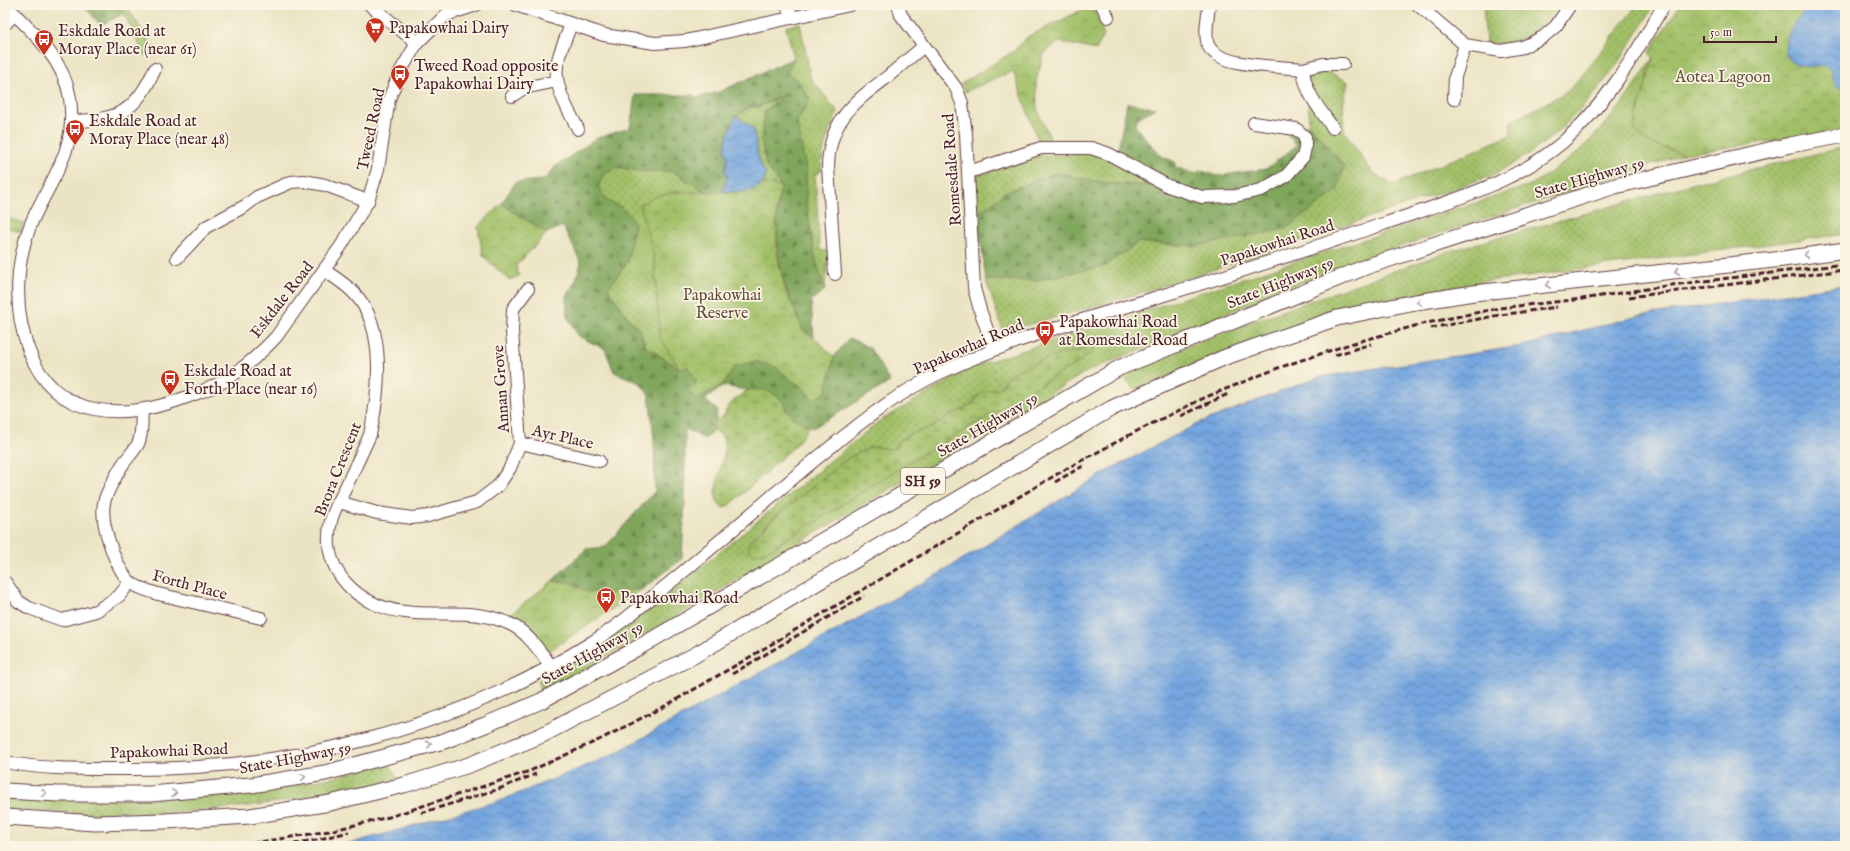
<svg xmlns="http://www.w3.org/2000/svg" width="1850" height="851" font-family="'IM FELL English',serif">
  <defs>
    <pattern id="grass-dots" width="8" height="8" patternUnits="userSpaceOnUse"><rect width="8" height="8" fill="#a1c068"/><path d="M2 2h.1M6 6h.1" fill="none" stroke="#859b56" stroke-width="1.8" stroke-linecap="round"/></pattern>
    <pattern id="forest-firs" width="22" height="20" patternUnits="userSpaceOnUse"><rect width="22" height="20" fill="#80a65c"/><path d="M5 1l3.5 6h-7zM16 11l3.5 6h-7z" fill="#6b874c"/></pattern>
    <pattern id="wetland-marsh" width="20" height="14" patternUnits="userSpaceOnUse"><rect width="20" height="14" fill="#a1c068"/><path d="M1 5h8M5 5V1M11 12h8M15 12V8" fill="none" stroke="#859b56"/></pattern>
    <pattern id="park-crowns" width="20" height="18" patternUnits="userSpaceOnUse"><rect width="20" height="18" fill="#a1c068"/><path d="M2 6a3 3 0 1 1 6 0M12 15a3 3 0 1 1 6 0" fill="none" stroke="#859b56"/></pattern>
    <pattern id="water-waves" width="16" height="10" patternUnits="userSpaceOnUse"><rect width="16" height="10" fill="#74a6df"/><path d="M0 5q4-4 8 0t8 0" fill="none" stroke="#6187b5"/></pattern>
  </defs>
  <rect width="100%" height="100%" fill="#fcf5e5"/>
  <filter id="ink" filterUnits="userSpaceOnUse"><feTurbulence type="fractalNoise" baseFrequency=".025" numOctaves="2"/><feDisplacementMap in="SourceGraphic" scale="8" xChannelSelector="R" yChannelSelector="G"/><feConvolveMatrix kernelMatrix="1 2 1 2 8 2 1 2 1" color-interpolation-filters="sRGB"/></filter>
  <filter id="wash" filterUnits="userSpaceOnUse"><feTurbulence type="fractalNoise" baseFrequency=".012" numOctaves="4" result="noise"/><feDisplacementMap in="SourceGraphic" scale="16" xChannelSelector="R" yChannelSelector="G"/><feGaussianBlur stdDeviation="0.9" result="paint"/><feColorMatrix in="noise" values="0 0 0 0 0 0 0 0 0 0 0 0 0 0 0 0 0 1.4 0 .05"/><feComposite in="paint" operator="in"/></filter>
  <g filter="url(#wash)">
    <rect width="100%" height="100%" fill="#ebe4c4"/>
    <!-- grass -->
    <g fill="url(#grass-dots)" stroke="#76704a" fill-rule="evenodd">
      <path d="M1483,5H1560C1553,16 1536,32 1523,39C1513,45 1497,44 1486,43Z"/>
      <path d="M1637,5H1654C1611,79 1569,138 1490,176C1329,230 1168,290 1003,331L986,280H1037L1105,266L1138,242L1195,246L1344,166L1309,124L1307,72L1328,71L1348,82L1343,106L1344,131L1372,172L1393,185L1511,135V122L1568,91L1589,67Z"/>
      <path d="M800,23L811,79L838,112C828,132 822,149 821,171L815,175L820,250L828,251C828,264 825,277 825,290L815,258L806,202V170L797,122L810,99L799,82L787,72L794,58L786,27Z"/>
      <path d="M1653,57L1634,128L1647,142L1684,154L1340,266L1086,372L658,627L544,693L537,682L605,641L653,607L878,422L975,366L1531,185C1548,174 1566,163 1581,149C1610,122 1633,91 1653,57ZM1088,346L1086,355L1079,362L908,463L766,552L748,550L750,540L772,519L847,459L868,448L874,447L890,449L895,448L899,441L908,435L933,427L950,415L970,406L977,397L1001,387L1006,378L1014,371L1073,351H1081Z"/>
      <polygon points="790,92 766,165 781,186 763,184 766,176 759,160 753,128 736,116 749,107 758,107"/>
      <polygon points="1845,147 1845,234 1481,282 1332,310 1135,390 1119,373 1254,321 1450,251 1699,182"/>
      <polygon points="1091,152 1116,163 1155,185 1109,184 1056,173 1006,192 977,214 976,176 1042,155 1069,155"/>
      <polygon points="617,167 640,171 673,171 707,193 673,192 641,205 654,255 660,338 680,369 646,347 640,331 628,318 607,289 628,261 632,235 635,225 622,208 606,200 598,186 604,174"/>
      <polygon points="389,763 398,779 316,797 232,808 122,816 5,809 5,798 101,800 222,796 252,793 331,778"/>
    </g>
    <!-- forest -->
    <g fill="url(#forest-firs)" stroke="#656244">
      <polygon points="83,5 120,5 124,13 101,25"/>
      <path d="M794,58L787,72L799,82L810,99L797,122L806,170V202L815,258L825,290L811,301L814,337C801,331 801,324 795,311C776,269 773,232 781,186L766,165L761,138L765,110L788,93L758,107H749L736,117L725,149L728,157L725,171L728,177L722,191L707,193L673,171H640L617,167L604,174L598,186L606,200L622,208L631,217L635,225L632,235L628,261L608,289L628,318L640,331L646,347L680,369L688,367L698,382L724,384L734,367L754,361L776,367L791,380L803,387L826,392L834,357L849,338L870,348L890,382L813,428C799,422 789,416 783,402L753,389L747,390L723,386L705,400L717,410L715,428L705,439L685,429V498L682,559L644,588L604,594L585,591L569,582L552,581L586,549L605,547L655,491L654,439L649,395L640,383L614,372L605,349L578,336L567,316L566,296L576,280L581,263L563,226L547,233L501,204L516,182L544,180L556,166L597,138L630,128L635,95H692L696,98L719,92Z"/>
      <polygon points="1127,103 1155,108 1136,119 1135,126 1161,156 1175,162 1175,167 1196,174 1200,170 1216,176 1266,169 1297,145 1284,131 1309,124 1344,166 1337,191 1285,229 1195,246 1138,242 1105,266 1037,280 986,280 977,214 1006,192 1056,173 1109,184 1155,185 1117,155"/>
    </g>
    <!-- wetland -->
    <g fill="url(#wetland-marsh)" stroke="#76704a">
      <path d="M1088,346H1092L1093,349C1090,354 1084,358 1079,362L908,463L766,552L756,554L748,550L750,540L760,533L772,519L847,459L868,448L874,447L890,449L895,448L899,441L908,435L933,427L950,415L964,409L967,406H970L981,393L1001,387L1006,378L1014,371L1063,353L1081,351Z"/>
      <path d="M753,389C764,389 775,392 782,401C786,406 786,413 792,417C798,421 804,422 808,428L796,445L730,505L723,508C703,496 731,458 723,439C721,434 717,432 713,429C714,417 719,422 724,415C726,413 726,409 728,407C733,400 745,390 753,389Z"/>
    </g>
    <!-- park -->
    <g fill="url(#park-crowns)" stroke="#76704a">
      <polygon points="120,5 129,5 129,10 157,54 144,55"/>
      <polygon points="1092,5 1104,35 1096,50 1059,42 1044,53 1036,81 1037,108 1051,141 1039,143 1013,71 965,92 961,84 1014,51 1027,37"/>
      <polygon points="1680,5 1845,5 1845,130 1684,154 1647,142 1634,128 1653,58 1649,53"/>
      <polygon points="763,184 781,186 776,213 777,254 785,289 804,332 814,337 834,357 826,392 814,400 803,387 791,380 776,367 754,361 734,367 724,384 696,399 689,391 697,382 688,367 680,369 660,338 654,255 640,205 652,198 673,192 740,192 752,190"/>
      <polygon points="501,204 547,233 516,266 519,276 509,280 483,256 478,227"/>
      <polygon points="5,218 24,223 21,232 5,227"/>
      <polygon points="552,581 569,582 585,591 604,594 644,588 549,651 519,619 511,614"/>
    </g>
    <!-- water -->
    <g fill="url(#water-waves)" stroke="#5f6285">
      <path d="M1810,5H1845V89L1836,86C1832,80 1833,70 1827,67C1818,62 1811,69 1802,66C1767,56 1795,20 1810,5Z"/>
      <path d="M736,116L753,128L759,160L766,176C758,195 740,192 722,191L728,177L725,171L728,157L725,149L728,134Z"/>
      <polygon points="1845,285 1845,846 342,846 502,800 610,756 940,573 1109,470 1201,422 1319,377 1522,346 1638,316"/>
    </g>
  </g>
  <g filter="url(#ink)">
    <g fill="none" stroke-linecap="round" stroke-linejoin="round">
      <!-- minor casing -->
      <g stroke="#623d42" stroke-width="14">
        <g id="minor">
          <path d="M5,5C32,31 64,59 70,98C77,151 53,175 33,219C15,260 13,309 29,351C56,422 126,420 187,397C200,392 212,388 224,381C243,369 261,353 276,337L341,246L368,201L378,169L389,99L400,72L417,43L446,15L476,5"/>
          <polyline points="370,5 417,43"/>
          <polyline points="516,5 604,35 655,43 685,41 850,5"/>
          <polyline points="787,5 792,18"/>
          <polyline points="898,5 901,15 956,88 962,103 966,134 974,288 980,310 994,349"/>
          <polyline points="1102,5 1108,17"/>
          <path d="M1209,5C1208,17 1204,33 1208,45C1218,68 1280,66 1303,69C1305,93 1319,108 1333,128"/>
          <polyline points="1418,5 1465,45 1501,51 1523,47 1543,37 1556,26 1570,5"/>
          <polyline points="5,24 15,14"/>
          <path d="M571,24C567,37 559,51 557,65C554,88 568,109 578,129"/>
          <polyline points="1303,69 1323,64 1343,64"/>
          <polyline points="512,96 524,88 557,81"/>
          <polyline points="1454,99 1455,77 1465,45"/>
          <path d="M72,121C118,120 135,113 155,69"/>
          <polyline points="969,172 1041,148 1091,148 1109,154 1168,186 1202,197 1235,196 1261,190 1286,176 1303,157 1305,148 1305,137 1296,129 1254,123"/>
          <polyline points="177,258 206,227 245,206 257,197 291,182 304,181 325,185 368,201"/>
          <path d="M324,270C334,277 347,285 355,294C387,328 379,394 370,435C361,454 353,472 344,491C340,500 333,511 331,521C319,570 358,607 405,612C442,617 476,607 512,625C529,634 540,652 552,667"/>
          <path d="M835,274L828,167C829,121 853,103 886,78C899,67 911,57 924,46"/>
          <path d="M142,410C141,421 143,434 138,444C134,451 128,457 123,464C117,474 109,487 105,499C98,519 115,567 130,582C137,588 149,591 158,594L261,618"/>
          <polyline points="520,443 599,461"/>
          <polyline points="339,502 377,513 412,518 428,516 477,502 498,486 510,468 520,443 512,331 513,309 528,289"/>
          <polyline points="5,582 18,601 29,608 62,620 96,611 119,596 130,582"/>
          <path d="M5,762C46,770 87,769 128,769C290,770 451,730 589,644C619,626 645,603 672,581C726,537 777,490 832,446C866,418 901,391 942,372C1008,341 1078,321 1148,300C1226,276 1305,251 1383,224C1446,202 1511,186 1563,142C1607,104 1635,54 1664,5"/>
        </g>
      </g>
      <!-- major casing -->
      <g stroke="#623d42" stroke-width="17">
        <g id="major">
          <polyline points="5,791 58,794 151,794 251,785 325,773 444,741 485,725 541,701 641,646 1119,368 1368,266 1615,186 1790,145 1845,135"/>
          <polyline points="5,817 95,823 165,821 250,816 330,803 404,785 469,765 542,735 695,655 1112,408 1223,358 1337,318 1410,303 1474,293 1783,259 1845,250"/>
        </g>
      </g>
      <!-- minor -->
      <use href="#minor" stroke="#fff" stroke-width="12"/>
      <!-- major -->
      <use href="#major" stroke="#fff" stroke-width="15"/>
      <!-- rail -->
      <g stroke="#4a1f2b" stroke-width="3" stroke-dasharray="6 3" stroke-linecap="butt">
        <polyline points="1629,297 1845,270"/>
        <polyline points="1431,328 1500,315 1557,307"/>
        <polyline points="1335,355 1371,344"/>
        <polyline points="1181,416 1228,394"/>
        <polyline points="1055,482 1083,466"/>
        <polyline points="732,674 864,596"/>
        <polyline points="421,813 496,790 536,774"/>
        <polyline points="235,846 329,831 389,817 530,771 601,739 667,705 738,664 1064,470 1137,431 1206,397 1278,368 1350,344 1422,324 1499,308 1582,299 1672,285 1845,264"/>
        <polyline points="276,846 316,840 349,832"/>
      </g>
    </g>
    <!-- one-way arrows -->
    <defs><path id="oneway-chevron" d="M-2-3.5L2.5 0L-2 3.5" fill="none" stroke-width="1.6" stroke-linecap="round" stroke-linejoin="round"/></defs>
    <g stroke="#ae9aa0">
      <use href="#oneway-chevron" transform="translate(1806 255) rotate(172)"/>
      <use href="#oneway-chevron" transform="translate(1677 271) rotate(174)"/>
      <use href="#oneway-chevron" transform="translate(1548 285) rotate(174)"/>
      <use href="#oneway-chevron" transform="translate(1419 302) rotate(171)"/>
      <use href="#oneway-chevron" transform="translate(429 744) rotate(-15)"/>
      <use href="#oneway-chevron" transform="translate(303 777) rotate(-9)"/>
      <use href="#oneway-chevron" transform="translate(44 793) rotate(3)"/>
      <use href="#oneway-chevron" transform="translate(174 793) rotate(-4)"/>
    </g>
  </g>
  <!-- icons -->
  <defs>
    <g id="supermarket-pin" transform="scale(1)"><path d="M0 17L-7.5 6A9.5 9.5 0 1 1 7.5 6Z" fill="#c8321e" stroke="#fcf5e5"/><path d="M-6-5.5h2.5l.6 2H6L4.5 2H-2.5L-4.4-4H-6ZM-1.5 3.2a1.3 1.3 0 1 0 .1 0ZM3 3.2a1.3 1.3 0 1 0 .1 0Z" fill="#fff"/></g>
    <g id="bus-pin" transform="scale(1)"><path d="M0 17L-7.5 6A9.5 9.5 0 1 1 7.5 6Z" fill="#c8321e" stroke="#fcf5e5"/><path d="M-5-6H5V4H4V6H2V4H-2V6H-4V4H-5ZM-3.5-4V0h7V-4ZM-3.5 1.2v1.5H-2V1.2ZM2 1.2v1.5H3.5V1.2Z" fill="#fff"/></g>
  </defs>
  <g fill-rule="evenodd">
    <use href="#supermarket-pin" x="375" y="27"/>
    <use href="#bus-pin" x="44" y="39"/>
    <use href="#bus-pin" x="400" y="74"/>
    <use href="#bus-pin" x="75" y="129"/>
    <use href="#bus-pin" x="1045" y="330"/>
    <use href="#bus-pin" x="170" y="379"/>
    <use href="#bus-pin" x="606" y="597"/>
  </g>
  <g text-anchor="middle" stroke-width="3.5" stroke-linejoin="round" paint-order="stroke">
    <!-- shield labels -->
    <rect fill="#fcf5e5" stroke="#7f5f63" stroke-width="1" x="901" y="468" width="44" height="26" rx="3"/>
    <g font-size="15" font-weight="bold" fill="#4a1f2b">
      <text x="923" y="486">SH 59</text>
    </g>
    <!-- poi labels -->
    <g font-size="16" fill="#4a1f2b" stroke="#fcf5e5" text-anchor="start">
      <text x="389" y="33">Papakowhai Dairy</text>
      <text x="58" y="36">Eskdale Road at<tspan x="58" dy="18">Moray Place (near 61)</tspan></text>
      <text x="414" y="71">Tweed Road opposite<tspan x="414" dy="18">Papakowhai Dairy</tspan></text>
      <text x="89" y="126">Eskdale Road at<tspan x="89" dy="18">Moray Place (near 48)</tspan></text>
      <text x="1059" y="327">Papakowhai Road<tspan x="1059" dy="18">at Romesdale Road</tspan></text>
      <text x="184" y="376">Eskdale Road at<tspan x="184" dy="18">Forth Place (near 16)</tspan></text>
      <text x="620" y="603">Papakowhai Road</text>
    </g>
    <!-- park labels -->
    <g font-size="16" fill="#644f3d" stroke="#fcf5e5">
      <text x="1723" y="82">Aotea Lagoon</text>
      <text x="722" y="300">Papakowhai<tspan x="722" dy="18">Reserve</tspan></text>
    </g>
    <!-- street labels -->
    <g font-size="16" fill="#4a1f2b" stroke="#fcf5e5">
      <text transform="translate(370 129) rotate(-78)" y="6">Tweed Road</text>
      <text transform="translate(951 170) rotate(-94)" y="6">Romesdale Road</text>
      <text transform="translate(1589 177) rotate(-16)" y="6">State Highway 59</text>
      <text transform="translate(1277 242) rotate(-18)" y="6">Papakowhai Road</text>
      <text transform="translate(1280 282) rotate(-22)" y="6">State Highway 59</text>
      <text transform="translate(281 299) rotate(-52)" y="6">Eskdale Road</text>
      <text transform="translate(968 346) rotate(-23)" y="6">Papakowhai Road</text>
      <text transform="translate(500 389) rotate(-94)" y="6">Annan Grove</text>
      <text transform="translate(987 424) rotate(-30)" y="6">State Highway 59</text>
      <text transform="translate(563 436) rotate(13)" y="6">Ayr Place</text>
      <text transform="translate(337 469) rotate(-68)" y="6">Brora Crescent</text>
      <text transform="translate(190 584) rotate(15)" y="6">Forth Place</text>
      <text transform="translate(592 652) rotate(-29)" y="6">State Highway 59</text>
      <text transform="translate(169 750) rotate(-2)" y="6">Papakowhai Road</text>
      <text transform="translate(295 757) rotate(-11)" y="6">State Highway 59</text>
    </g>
  </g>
  <!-- margin -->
  <rect width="1850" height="851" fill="none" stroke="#fcf5e5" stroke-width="20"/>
  <!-- scale -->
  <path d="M1704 36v6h72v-6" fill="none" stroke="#4a1f2b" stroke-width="2"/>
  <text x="1710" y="36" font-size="12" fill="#4a1f2b" stroke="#fcf5e5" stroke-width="3" paint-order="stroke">50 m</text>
</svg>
